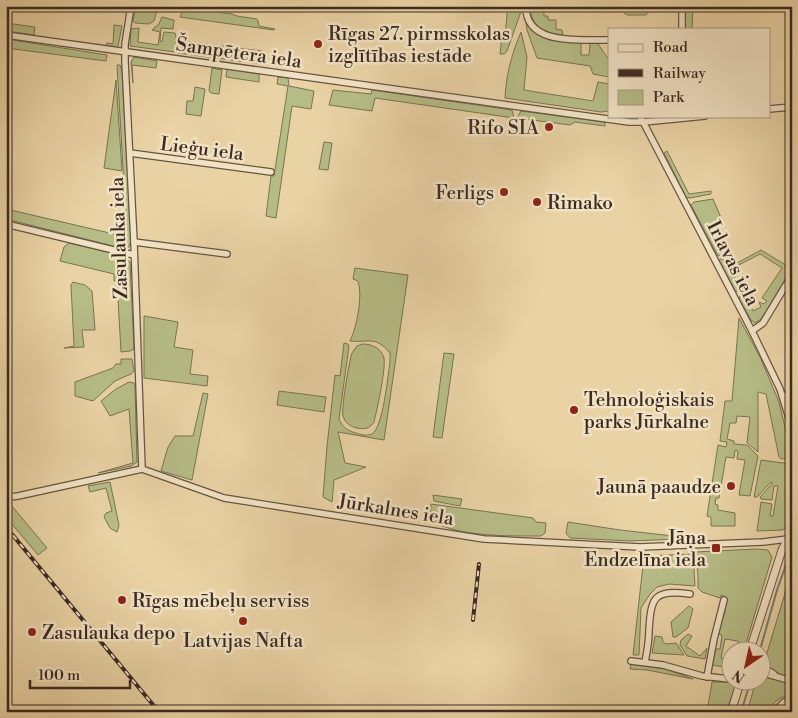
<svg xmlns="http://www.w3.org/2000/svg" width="798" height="718" font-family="'Libre Bodoni',serif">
  <rect width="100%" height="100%" fill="#e9d2a4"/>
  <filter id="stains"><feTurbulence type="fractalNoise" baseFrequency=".004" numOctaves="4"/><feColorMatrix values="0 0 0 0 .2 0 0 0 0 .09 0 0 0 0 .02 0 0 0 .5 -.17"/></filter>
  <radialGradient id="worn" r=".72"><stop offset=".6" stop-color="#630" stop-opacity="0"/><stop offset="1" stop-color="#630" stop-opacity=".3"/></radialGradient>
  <!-- green -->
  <g fill="#b6bc86" stroke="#797454">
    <polygon points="136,6 158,6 154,21 149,24 135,23 133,21"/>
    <polygon points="508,6 523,6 507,51 504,54 500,54 502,35 505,35"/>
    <path d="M530,6H540V10H544V16H548V20H556V29L562,30L563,35C544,34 530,26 530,6Z"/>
    <polygon points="623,6 649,6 649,11 646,15 627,15 623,12"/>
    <polygon points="685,6 693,6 692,27 690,29 684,28"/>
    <polygon points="184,8 232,14 237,16 257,19 258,21 259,26 275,29 274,30 180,17"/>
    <polygon points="162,17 174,20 173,29 161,28 160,41 162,42 164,32 175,33 176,37 175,52 130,46 131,29 139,28 138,42 158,45 160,32 152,30 159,24"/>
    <polygon points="6,23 35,27 34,35 6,31"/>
    <polygon points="526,23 549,40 578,41 581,43 581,55 589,55 590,43 595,42 598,44 609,60 609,77 593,74 590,66 537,58 527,30"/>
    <polygon points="114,25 122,26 118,46 116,48 106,46 107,43 113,44"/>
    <path d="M521,32L527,57L524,90L593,101L598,82L609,84V111L601,112L505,98C506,75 512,53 521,32Z"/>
    <polygon points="6,39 107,55 106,61 6,48"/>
    <polygon points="182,41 262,51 261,64 252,63 252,59 247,59 246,62 178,53 180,42"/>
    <polygon points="134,57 157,61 156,68 132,65 133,83 131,62"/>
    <polygon points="117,65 120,65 122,71 131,241 129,247 121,248 6,219 6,209 127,237"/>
    <polygon points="212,68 222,70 219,94 211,93 209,91"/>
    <polygon points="227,69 259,74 259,82 226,77"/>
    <polygon points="278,77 288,78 289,86 314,91 311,109 292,106 276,218 266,216 271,176 274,176 288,86 277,84"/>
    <polygon points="116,80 122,171 104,168"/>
    <polygon points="195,87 205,89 201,116 186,114 187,101 193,101"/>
    <polygon points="333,90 371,94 372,90 512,110 514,118 375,98 372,111 329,105"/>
    <polygon points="521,111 605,122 605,126 575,122 570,125 517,118"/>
    <polygon points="324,142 332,143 328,170 319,169"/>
    <polygon points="667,151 689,194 711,191 711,194 690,198 686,197 664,153"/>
    <polygon points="713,199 722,220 708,230 721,255 718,256 691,205 694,202"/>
    <polygon points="69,243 123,256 130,262 134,349 130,351 121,352 117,281 114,281 114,274 60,261 64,247"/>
    <polygon points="761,250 789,267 792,263 792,269 761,319 755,323 751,320 739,299 740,296 744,293 753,311 761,307 759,302 764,304 767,301 762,298 782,268 760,254 731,269 742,290 736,292 719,260 722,258 728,268"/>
    <path d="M355,268L408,275L384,440L338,432L345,463L366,467L334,480L332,502L323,497L327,446L335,375L340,376L344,343L348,344L349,346L339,419C342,427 348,431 356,433C361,435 368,436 372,434C383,428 388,375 390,362V353C375,335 368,343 350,341C357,327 363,295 358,281L353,279Z"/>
    <polygon points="73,282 85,285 92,291 95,330 82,330 84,347 64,348 74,346 71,285"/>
    <polygon points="144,316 178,322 174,347 193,350 190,374 208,376 207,386 144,378"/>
    <polygon points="739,318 760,357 779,402 792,457 791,458 781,459 779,457 766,394 758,392 758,452 747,443 750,417 737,416 736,423 730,423 727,439 734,441 734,444 747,445 758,456 750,496 739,495 745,460 737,459 738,451 735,450 734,458 726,457 719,498 716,498 715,504 718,505 718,510 735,513 735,526 711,526 711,517 707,516 718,445 726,447 727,442 720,441 725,401 732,401"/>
    <path d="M362,344C372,344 381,348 384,358C386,369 377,410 374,422C370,428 365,430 357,428C351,427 345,423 343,416C341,409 349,362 352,353L357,346Z"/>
    <polygon points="444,353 454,354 442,438 433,437"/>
    <polygon points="121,359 132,359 134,371 131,374 115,381 93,401 75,396 75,382 113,368 116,364 121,364"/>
    <polygon points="129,382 134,383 135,386 137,462 131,466 98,473 133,463 129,409 110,416 101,401 116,389"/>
    <polygon points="279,391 326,397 324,412 277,405"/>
    <polygon points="203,393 208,394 192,480 161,471 168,447 175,436 193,436"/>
    <polygon points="761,460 783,463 790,463 792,464 792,496 790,500 786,527 783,530 757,531 761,502 772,504 770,516 773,516 778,486 774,486 772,500 761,499 760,497 772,484 771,482 757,497 754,497"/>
    <polygon points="110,482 119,525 117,532 110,528 104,517 106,513 112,511 106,488 90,492 88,486"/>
    <polygon points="433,495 462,499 460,506 434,501"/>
    <polygon points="6,499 47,548 38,555 6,517"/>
    <path d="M431,504L533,518L536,522L546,523L545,533L541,536C509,536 457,537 430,520Z"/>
    <polygon points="568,522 620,530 682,537 681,539 630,541 570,538 566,533"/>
    <polygon points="757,549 768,550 772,557 747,640 745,645 738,647 738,641 725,639 721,658 730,660 730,668 712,665 715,649 720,649 722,635 717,634 725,612 726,597 721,595 720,598 702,592 698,588 698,575 695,552"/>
    <polygon points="693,554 695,586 669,584 657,587 650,594 641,608 639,655 633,655 644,556"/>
    <polygon points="792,570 792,678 778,674 764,663"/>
    <polygon points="689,606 693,609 688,628 676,637 673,637 671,622"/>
    <polygon points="688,634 692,636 686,646 700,656 707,648 705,659 687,656 680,645 681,640"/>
    <polygon points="655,636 662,637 663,642 666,644 676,643 684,655 652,653"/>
    <polygon points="631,664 665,669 693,679 647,670 630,669"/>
    <path d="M761,677L772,678L792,684V694C780,696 773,703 766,712H747L756,681L760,680Z"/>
    <polygon points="712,682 731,682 736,685 726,712 707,712"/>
  </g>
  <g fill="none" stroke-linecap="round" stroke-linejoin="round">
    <!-- stream -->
    <g stroke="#737e75" stroke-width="2">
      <polyline points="760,650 777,590 792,548"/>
      <polyline points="741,712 751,680"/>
    </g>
    <!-- minor casing -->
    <g stroke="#675543" stroke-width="8">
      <g id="minor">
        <polyline points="131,6 125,44 125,62 134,242 142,469"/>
        <path d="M526,6C525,47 583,39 609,40"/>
        <polyline points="682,6 682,29"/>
        <polyline points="6,35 629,122 644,122 705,116"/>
        <polyline points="769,109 792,107"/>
        <polyline points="640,116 752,331 780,389 792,428"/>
        <polyline points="130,153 271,172"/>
        <polyline points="6,224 134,255"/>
        <polyline points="134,242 227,254"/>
        <polyline points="752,331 763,323 792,275"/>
        <polyline points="783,396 792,394"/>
        <polyline points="6,492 10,497 18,496 142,469 224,498 484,539 640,547 763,542 788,539 792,529"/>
        <polyline points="631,661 663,665 702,676 730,679"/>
        <path d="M645,662C647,652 649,641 649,630C651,597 654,589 690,594"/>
        <polyline points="760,665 774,674"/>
        <polyline points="760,672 792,681"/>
        <polyline points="707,677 714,639 724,600"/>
        <polyline points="774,712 784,702 792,699"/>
      </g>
    </g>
    <!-- tertiary casing -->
    <g stroke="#675543" stroke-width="9">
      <g id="tertiary">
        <polyline points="750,650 782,550 788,539 792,538"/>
        <polyline points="731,712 741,680"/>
      </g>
    </g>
    <!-- minor -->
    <use href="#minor" stroke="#f1e2c4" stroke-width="5.5"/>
    <!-- tertiary -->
    <use href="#tertiary" stroke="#f1e2c4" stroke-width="7"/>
    <!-- rail casing -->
    <g stroke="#3c2b23" stroke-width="4">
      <g id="rail">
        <polyline points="6,527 159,712"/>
        <polyline points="473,620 479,564"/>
      </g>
    </g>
    <!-- rail -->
    <use href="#rail" stroke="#f1e2c4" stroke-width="2" stroke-dasharray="5.5" stroke-linecap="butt"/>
  </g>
  <!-- markers -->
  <g fill="#8f2418" stroke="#f1e2c4" stroke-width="2">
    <circle cx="318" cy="44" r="5"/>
    <circle cx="549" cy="127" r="5"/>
    <circle cx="504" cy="192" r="5"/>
    <circle cx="537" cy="202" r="5"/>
    <circle cx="574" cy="410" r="5"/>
    <circle cx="731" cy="486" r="5"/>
    <rect x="711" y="543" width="10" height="10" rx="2.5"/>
    <circle cx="122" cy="600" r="5"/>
    <circle cx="243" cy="621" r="5"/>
    <circle cx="32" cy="632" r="5"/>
  </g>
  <g text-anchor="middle" stroke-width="5" stroke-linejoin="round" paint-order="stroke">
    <!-- poi labels -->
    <g font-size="19" fill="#3c2b23" stroke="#f1e2c4" text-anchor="start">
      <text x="328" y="40">Rīgas 27. pirmsskolas<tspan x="328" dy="22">izglītības iestāde</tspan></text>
      <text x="539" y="134" text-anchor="end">Rifo SIA</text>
      <text x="494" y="199" text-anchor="end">Ferligs</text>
      <text x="547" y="209">Rimako</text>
      <text x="584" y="406">Tehnoloģiskais<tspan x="584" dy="22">parks Jūrkalne</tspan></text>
      <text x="721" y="493" text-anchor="end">Jaunā paaudze</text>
      <text x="706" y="544" text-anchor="end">Jāņa<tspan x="706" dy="22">Endzelīna iela</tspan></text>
      <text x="132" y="607">Rīgas mēbeļu serviss</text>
      <text x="42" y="639">Zasulauka depo</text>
      <text x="243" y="647" text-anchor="middle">Latvijas Nafta</text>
    </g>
    <!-- street labels -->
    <g font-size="19" fill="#3c2b23" stroke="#f1e2c4">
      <text transform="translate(239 52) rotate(8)" y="7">Šampētera iela</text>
      <text transform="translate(202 148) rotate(7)" y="7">Lieģu iela</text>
      <text transform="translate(118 238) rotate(-92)" y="7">Zasulauka iela</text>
      <text transform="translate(734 263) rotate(63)" y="7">Irlavas iela</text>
      <text transform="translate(396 509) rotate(9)" y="7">Jūrkalnes iela</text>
    </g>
  </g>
  <!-- margin -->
  <rect width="798" height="718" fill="none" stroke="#e9d2a4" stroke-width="25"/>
  <rect x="8" y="8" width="783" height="703" fill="none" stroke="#3c2b23" stroke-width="2.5"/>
  <rect x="12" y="12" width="773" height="693" fill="none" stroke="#3c2b23"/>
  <!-- legend -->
  <rect x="608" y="28" width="162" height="90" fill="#f1e2c4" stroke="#a99984"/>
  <rect x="618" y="44" width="25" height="8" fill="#f1e2c4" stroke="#a99984"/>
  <text x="653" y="52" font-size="15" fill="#3c2b23">Road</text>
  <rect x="618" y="69" width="25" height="8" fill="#3c2b23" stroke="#a99984"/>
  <text x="653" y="78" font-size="15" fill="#3c2b23">Railway</text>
  <rect x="618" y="90" width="25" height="15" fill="#b6bc86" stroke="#a99984"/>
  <text x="653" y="102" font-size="15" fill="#3c2b23">Park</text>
  <!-- north arrow -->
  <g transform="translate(746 666) rotate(214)"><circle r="24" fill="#f1e2c4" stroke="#a99984"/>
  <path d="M0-4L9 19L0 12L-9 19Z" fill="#8f2418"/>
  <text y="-8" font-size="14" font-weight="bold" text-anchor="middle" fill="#3c2b23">N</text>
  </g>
  <!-- scale -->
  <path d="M30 680v8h100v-8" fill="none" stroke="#3c2b23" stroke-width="2.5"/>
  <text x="38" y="680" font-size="15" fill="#3c2b23" stroke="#f1e2c4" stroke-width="4" paint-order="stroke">100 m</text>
  <rect width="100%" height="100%" filter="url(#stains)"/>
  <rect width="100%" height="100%" fill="url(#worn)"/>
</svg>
